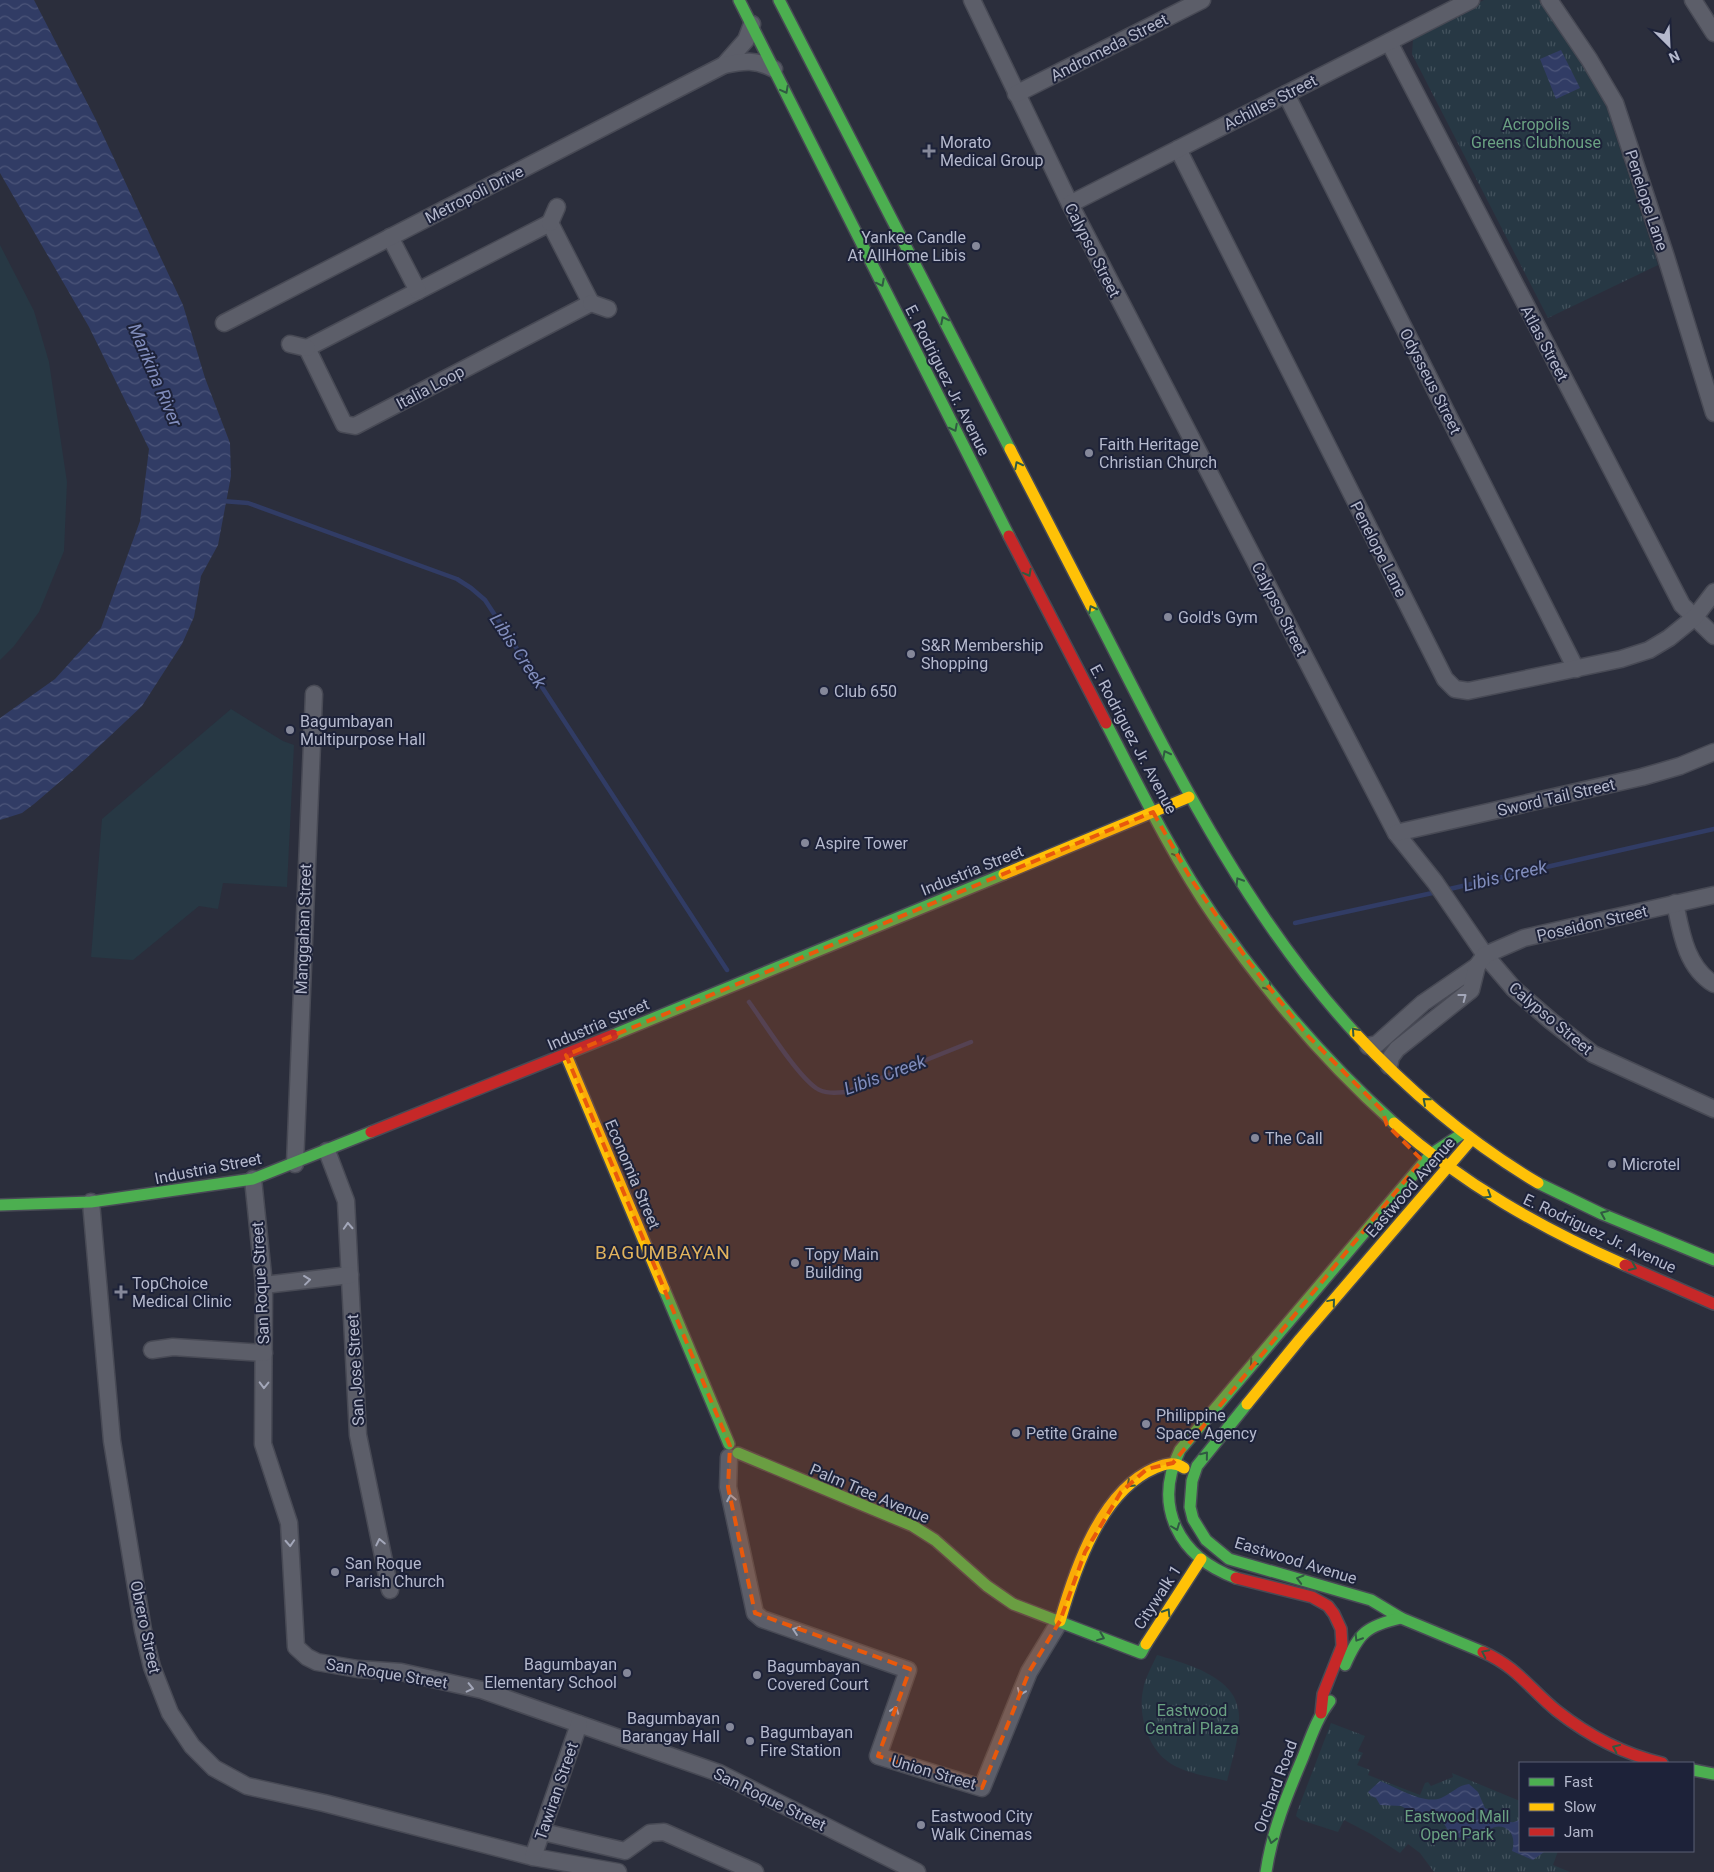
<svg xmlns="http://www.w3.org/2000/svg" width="1714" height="1872" font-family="Roboto,sans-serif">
  <defs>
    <pattern id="park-tufts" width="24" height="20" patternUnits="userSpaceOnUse" patternTransform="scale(1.25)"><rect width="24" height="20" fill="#273844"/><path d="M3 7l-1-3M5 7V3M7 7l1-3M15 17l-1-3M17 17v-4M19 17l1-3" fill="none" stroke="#44535e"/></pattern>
    <pattern id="water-waves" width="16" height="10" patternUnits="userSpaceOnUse" patternTransform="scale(1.25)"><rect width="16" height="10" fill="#313c65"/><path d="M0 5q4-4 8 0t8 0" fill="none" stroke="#4d567a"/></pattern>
  </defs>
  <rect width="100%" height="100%" fill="#2b2e3c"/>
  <!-- green -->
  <g fill="#273844">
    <polygon points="0,245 34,311 49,362 67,482 64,551 39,612 14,646 0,660"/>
    <polygon points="231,709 283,741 294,745 287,887 223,883 218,909 199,906 133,960 91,957 102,819"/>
  </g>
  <!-- park -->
  <g fill="url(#park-tufts)">
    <polygon points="1484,0 1539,0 1579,59 1606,106 1658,265 1548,318 1412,54 1413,40 1417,35"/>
    <path d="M1157,1655C1187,1664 1238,1677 1239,1715C1240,1737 1232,1760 1227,1781C1208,1776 1181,1773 1166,1760C1147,1745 1138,1713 1143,1690C1145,1678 1152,1666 1157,1655Z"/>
    <polygon points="1331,1723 1365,1736 1358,1751 1363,1753 1357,1765 1370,1770 1368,1775 1420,1795 1425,1783 1428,1782 1431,1786 1453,1777 1452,1773 1520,1801 1520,1851 1558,1851 1553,1865 1570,1872 1434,1872 1420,1853 1408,1844 1400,1853 1371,1834 1344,1820 1338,1832 1301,1820 1296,1816 1297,1812"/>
  </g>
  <!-- water -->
  <g fill="url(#water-waves)">
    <polygon points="0,0 34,0 95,118 183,305 205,378 230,443 231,476 218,545 201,576 194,617 182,644 142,706 76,768 34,804 22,813 0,820 0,718 55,679 101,628 140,521 149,449 89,327 0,173"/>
    <polygon points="1561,50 1580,88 1556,99 1540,59"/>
    <path d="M1380,1781C1396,1787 1424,1805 1441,1798C1451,1794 1458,1785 1469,1784L1478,1792L1485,1808C1489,1810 1494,1811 1498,1813C1507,1818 1509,1827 1520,1819V1851L1544,1852L1533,1860L1512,1851C1520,1826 1492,1817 1482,1839L1452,1837L1440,1817L1418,1815L1401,1806L1380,1805L1376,1798L1371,1796L1368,1792Z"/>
  </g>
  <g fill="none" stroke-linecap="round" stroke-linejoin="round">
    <!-- stream -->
    <g stroke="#313c65" stroke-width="4.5">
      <polyline points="222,501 248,503 457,579 471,588 485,600 727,970"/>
      <polyline points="1445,890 1714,829"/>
      <polyline points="1295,923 1437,892"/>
      <path d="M749,1002C765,1024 796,1074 816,1088C825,1094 836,1093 846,1092L971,1042"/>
    </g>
    <!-- street casing -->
    <g stroke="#484a55" stroke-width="19">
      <g id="street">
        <polyline points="972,0 1070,204 1396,833 1435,882 1485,955 1514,989 1551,1021 1593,1054 1714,1109"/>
        <polyline points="1549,0 1589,59 1615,103 1666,257 1714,413"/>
        <polyline points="1693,0 1714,33"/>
        <polyline points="1389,42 1682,605 1714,636"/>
        <polyline points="724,65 746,40 752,24"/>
        <polyline points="1016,94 1202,0"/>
        <polyline points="1286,94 1576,669"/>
        <polyline points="1178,149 1445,679 1455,689 1468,691 1621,659 1649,650 1669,638 1695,617 1714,592"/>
        <polyline points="1070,204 1471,0"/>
        <polygon points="550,223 591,303 355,426 344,424 307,348"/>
        <polyline points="550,223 557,207"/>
        <polyline points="390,237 418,291"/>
        <polyline points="591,303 608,309"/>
        <path d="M224,323L724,65C743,61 756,59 774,69"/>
        <polyline points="290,344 307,348"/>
        <polyline points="1396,833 1642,777 1680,766 1714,752"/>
        <path d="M1675,903C1681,932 1686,967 1714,984"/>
        <polyline points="1368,1046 1377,1044 1423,1003 1477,966"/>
        <polyline points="1389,1066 1391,1057 1397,1049 1471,990 1477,966 1485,955 1524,938 1714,895"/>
        <polyline points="327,1151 346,1201 358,1435 390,1590"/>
        <polyline points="295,1164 314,694"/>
        <polyline points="253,1179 264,1285 263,1444 289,1523 296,1647 307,1657 317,1662 358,1669 401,1672 482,1690 719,1773 917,1872"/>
        <polyline points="91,1202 112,1441 143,1630 152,1667 170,1713 192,1746 214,1768 247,1786 324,1803 533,1857 618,1872"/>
        <polyline points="264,1285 350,1275"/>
        <polyline points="152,1350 173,1347 264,1353"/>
        <polyline points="729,1457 728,1487 755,1613 762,1619 908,1670 878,1756 982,1788 1029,1672 1060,1621"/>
        <polyline points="543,1832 625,1851 650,1833 664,1832 755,1872"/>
        <polyline points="533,1857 579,1724"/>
      </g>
    </g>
    <!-- fast casing -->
    <g stroke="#484a55" stroke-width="14">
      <g id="fast">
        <polyline points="739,0 1009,536"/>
        <polyline points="779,0 1010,449"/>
        <path d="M1091,606C1168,755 1240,908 1355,1033"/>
        <path d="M1106,723C1140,789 1173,857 1215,918C1267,993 1326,1062 1394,1123"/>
        <polyline points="613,1035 1004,874"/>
        <polyline points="1538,1183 1602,1214 1714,1260"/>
        <polyline points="0,1205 91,1202 253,1179 371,1132"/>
        <polyline points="664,1289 729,1444"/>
        <polyline points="1247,1404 1197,1466 1192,1481 1190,1507 1193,1519 1206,1540 1229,1559 1371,1600 1401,1618 1483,1652"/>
        <polyline points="738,1453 913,1526 935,1540 987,1586 1013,1604 1141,1653 1146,1644"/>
        <path d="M1236,1578C1179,1557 1152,1507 1180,1450L1431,1154L1463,1133"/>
        <path d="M1345,1665C1359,1633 1366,1626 1401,1618"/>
        <polyline points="1693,1770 1714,1774"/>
        <path d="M1266,1872C1272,1831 1287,1795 1303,1757C1311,1737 1317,1718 1330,1701"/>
      </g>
    </g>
    <!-- slow casing -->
    <g stroke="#484a55" stroke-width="14">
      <g id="slow">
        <polyline points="1010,449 1091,606"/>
        <polyline points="1004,874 1189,797"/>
        <path d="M1355,1033C1410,1092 1469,1142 1538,1183"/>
        <polyline points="566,1055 664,1289"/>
        <path d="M1394,1123C1463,1184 1541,1228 1625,1265"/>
        <polyline points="1247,1404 1300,1339 1471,1140"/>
        <path d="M1060,1621C1075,1569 1101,1491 1155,1468C1165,1464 1174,1461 1184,1468"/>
        <polyline points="1146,1644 1201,1559"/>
      </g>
    </g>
    <!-- jam casing -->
    <g stroke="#484a55" stroke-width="14">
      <g id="jam">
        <polyline points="1009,536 1106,723"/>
        <polyline points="371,1132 613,1035"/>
        <polyline points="1625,1265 1714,1304"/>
        <polyline points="1236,1578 1312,1597 1328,1606 1334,1614 1341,1629 1342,1646 1323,1694 1321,1713"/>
        <path d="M1483,1652C1517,1667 1530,1689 1557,1711C1589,1736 1623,1754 1662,1763"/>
      </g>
    </g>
    <!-- street -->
    <use href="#street" stroke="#5c5e69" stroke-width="16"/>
    <!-- fast -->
    <use href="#fast" stroke="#4caf50" stroke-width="11"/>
    <!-- slow -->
    <use href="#slow" stroke="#ffc107" stroke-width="11"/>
    <!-- jam -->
    <use href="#jam" stroke="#c62828" stroke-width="11"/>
  </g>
  <!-- one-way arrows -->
  <defs><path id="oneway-chevron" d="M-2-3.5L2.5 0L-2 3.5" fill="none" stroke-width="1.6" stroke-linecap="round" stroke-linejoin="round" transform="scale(1.25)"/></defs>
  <g stroke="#305a42">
    <use href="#oneway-chevron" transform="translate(785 90) rotate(62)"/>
    <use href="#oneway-chevron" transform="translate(881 283) rotate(63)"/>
    <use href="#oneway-chevron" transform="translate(944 320) rotate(-117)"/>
    <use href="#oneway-chevron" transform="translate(954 428) rotate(63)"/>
    <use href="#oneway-chevron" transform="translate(1018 465) rotate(-117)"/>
    <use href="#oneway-chevron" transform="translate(1028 573) rotate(62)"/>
    <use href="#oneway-chevron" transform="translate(1092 609) rotate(-117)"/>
    <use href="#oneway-chevron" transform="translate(1166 754) rotate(-117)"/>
    <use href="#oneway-chevron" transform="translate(1177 854) rotate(61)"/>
    <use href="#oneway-chevron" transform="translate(1239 881) rotate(-122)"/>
    <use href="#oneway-chevron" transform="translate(1268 987) rotate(52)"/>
    <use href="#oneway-chevron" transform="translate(1355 1031) rotate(-132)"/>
    <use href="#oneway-chevron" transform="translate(1426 1101) rotate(-139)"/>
    <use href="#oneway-chevron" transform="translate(1488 1195) rotate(32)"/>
    <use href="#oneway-chevron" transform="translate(1604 1214) rotate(-157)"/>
    <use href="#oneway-chevron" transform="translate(1633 1267) rotate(24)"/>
    <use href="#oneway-chevron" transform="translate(1332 1302) rotate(-50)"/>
    <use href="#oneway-chevron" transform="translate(1253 1363) rotate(130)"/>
    <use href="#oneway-chevron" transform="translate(1205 1455) rotate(-51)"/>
    <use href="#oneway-chevron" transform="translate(1130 1484) rotate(137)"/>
    <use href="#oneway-chevron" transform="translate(1176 1527) rotate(69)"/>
    <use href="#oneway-chevron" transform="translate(1300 1579) rotate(-164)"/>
    <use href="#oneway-chevron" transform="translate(1167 1612) rotate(-58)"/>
    <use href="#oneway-chevron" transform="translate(1101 1637) rotate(22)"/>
    <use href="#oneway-chevron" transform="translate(1358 1638) rotate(122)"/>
    <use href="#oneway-chevron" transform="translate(1485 1653) rotate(-154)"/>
    <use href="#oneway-chevron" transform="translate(1616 1748) rotate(-155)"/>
    <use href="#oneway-chevron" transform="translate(1272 1840) rotate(104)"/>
  </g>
  <g stroke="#a3a7b9">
    <use href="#oneway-chevron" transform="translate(1463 997) rotate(-37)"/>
    <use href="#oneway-chevron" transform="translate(348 1226) rotate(-93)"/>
    <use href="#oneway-chevron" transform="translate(307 1280) rotate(-7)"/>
    <use href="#oneway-chevron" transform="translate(264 1385) rotate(91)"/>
    <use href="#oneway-chevron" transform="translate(731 1498) rotate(-101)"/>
    <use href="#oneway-chevron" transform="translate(380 1542) rotate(-102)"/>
    <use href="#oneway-chevron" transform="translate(290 1543) rotate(87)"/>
    <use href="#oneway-chevron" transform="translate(796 1630) rotate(-161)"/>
    <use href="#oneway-chevron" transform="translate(470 1688) rotate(13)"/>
    <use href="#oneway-chevron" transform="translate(1021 1692) rotate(112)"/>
    <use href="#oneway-chevron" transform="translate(895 1710) rotate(-70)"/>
  </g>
  <!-- marked area -->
  <path fill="#e8590c" fill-opacity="0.2" stroke="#e8590c" stroke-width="4" stroke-dasharray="10 6" stroke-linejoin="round" d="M1153,812L1191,879L1249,962L1307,1035L1382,1110L1387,1125L1422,1160L1173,1463L1147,1469L1121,1492L1085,1552L1060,1621L1029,1672L982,1788L878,1756L910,1669L755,1613L728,1487L730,1446L566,1055Z"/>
  <!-- markers -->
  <g fill="#85889a" stroke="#1d2239" stroke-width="2">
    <path d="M926.5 143.5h5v5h5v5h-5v5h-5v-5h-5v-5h5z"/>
    <circle cx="976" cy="246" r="5"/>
    <circle cx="1089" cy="453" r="5"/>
    <circle cx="1168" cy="617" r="5"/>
    <circle cx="911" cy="654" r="5"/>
    <circle cx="824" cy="691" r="5"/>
    <circle cx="290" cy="730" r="5"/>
    <circle cx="805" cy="843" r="5"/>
    <circle cx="1255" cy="1138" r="5"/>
    <circle cx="1612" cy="1164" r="5"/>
    <circle cx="795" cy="1263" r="5"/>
    <path d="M118.5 1284.5h5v5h5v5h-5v5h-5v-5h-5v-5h5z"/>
    <circle cx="1146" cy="1424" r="5"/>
    <circle cx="1016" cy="1433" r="5"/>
    <circle cx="335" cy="1572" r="5"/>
    <circle cx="627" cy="1673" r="5"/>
    <circle cx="757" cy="1675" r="5"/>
    <circle cx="730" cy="1727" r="5"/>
    <circle cx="750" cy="1741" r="5"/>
    <circle cx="921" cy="1825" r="5"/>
  </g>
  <g text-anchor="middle" stroke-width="4" stroke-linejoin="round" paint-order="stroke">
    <!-- street labels -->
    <g font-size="16" fill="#b5b9cd" stroke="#1d2239">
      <text transform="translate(1109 47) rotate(-27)" y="6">Andromeda Street</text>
      <text transform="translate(1270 102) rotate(-27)" y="6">Achilles Street</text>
      <text transform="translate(474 194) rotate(-27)" y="6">Metropoli Drive</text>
      <text transform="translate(1647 200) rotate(72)" y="6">Penelope Lane</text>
      <text transform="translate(1093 250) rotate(63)" y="6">Calypso Street</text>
      <text transform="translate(1545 343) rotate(62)" y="6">Atlas Street</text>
      <text transform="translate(948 380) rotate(63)" y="6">E. Rodriguez Jr. Avenue</text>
      <text transform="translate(1431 381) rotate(63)" y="6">Odysseus Street</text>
      <text transform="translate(430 387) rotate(-28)" y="6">Italia Loop</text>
      <text transform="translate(1379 549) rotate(63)" y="6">Penelope Lane</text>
      <text transform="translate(1280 609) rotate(63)" y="6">Calypso Street</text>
      <text transform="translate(1134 739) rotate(62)" y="6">E. Rodriguez Jr. Avenue</text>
      <text transform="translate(1556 797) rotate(-13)" y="6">Sword Tail Street</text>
      <text transform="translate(972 870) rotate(-22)" y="6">Industria Street</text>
      <text transform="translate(1592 923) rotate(-13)" y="6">Poseidon Street</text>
      <text transform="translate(303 929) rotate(-88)" y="6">Manggahan Street</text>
      <text transform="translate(1551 1018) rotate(40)" y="6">Calypso Street</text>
      <text transform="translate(598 1024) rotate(-23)" y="6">Industria Street</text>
      <text transform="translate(208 1168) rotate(-11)" y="6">Industria Street</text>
      <text transform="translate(633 1174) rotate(67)" y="6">Economia Street</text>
      <text transform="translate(1410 1187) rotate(-49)" y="6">Eastwood Avenue</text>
      <text transform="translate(1600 1233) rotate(25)" y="6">E. Rodriguez Jr. Avenue</text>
      <text transform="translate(260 1283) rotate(-93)" y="6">San Roque Street</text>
      <text transform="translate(355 1370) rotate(-93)" y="6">San Jose Street</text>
      <text transform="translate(870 1493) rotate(23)" y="6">Palm Tree Avenue</text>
      <text transform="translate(1296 1560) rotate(17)" y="6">Eastwood Avenue</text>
      <text transform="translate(1157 1597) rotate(-57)" y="6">Citywalk 1</text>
      <text transform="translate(146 1627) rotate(78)" y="6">Obrero Street</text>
      <text transform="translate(387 1673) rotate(9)" y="6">San Roque Street</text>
      <text transform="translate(934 1772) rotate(16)" y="6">Union Street</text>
      <text transform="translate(1275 1786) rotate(-70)" y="6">Orchard Road</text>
      <text transform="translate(556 1791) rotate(-71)" y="6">Tawiran Street</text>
      <text transform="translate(770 1799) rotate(26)" y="6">San Roque Street</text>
    </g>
    <!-- park labels -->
    <g font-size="16" fill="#6aa182" stroke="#1d2239">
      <text x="1536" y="130">Acropolis<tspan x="1536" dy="18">Greens Clubhouse</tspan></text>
      <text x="1192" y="1716">Eastwood<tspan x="1192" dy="18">Central Plaza</tspan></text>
      <text x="1457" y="1822">Eastwood Mall<tspan x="1457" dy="18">Open Park</tspan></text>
    </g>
    <!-- poi labels -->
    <g font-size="16" fill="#b5b9cd" stroke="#1d2239" text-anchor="start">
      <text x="940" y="148">Morato<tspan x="940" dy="18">Medical Group</tspan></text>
      <text x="966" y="243" text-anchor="end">Yankee Candle<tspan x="966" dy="18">At AllHome Libis</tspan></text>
      <text x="1099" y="450">Faith Heritage<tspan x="1099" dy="18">Christian Church</tspan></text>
      <text x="1178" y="623">Gold's Gym</text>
      <text x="921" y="651">S&amp;R Membership<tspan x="921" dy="18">Shopping</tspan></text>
      <text x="834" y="697">Club 650</text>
      <text x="300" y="727">Bagumbayan<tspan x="300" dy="18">Multipurpose Hall</tspan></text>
      <text x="815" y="849">Aspire Tower</text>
      <text x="1265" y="1144">The Call</text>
      <text x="1622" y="1170">Microtel</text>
      <text x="805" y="1260">Topy Main<tspan x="805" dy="18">Building</tspan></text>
      <text x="132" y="1289">TopChoice<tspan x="132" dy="18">Medical Clinic</tspan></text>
      <text x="1156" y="1421">Philippine<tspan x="1156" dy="18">Space Agency</tspan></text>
      <text x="1026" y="1439">Petite Graine</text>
      <text x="345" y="1569">San Roque<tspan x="345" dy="18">Parish Church</tspan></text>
      <text x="617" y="1670" text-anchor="end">Bagumbayan<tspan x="617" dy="18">Elementary School</tspan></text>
      <text x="767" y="1672">Bagumbayan<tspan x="767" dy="18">Covered Court</tspan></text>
      <text x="720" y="1724" text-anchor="end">Bagumbayan<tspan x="720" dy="18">Barangay Hall</tspan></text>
      <text x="760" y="1738">Bagumbayan<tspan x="760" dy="18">Fire Station</tspan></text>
      <text x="931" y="1822">Eastwood City<tspan x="931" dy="18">Walk Cinemas</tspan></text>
    </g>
    <!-- water labels -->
    <g font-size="18" font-style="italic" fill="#818dbc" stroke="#1d2239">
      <text transform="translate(155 375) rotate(67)" y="6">Marikina River</text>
      <text transform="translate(518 651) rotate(56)" y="6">Libis Creek</text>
      <text transform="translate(1505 876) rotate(-13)" y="6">Libis Creek</text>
      <text transform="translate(885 1075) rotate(-20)" y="6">Libis Creek</text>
    </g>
    <!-- quarter labels -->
    <g font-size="19" letter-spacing="1" fill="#e1b35d" stroke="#1d2239">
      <text x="663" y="1259">BAGUMBAYAN</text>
    </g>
  </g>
  <!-- legend -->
  <rect x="1519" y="1762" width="175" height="90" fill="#1d2239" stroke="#5a5e74"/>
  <rect x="1529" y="1778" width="25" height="8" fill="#4caf50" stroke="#5a5e74"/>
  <text x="1564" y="1787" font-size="15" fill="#b5b9cd">Fast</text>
  <rect x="1529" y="1803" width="25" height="8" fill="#ffc107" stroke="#5a5e74"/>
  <text x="1564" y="1812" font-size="15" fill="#b5b9cd">Slow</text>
  <rect x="1529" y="1828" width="25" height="8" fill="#c62828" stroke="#5a5e74"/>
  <text x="1564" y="1837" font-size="15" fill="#b5b9cd">Jam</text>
  <!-- north arrow -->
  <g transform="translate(1669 45) rotate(156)" stroke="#1d2239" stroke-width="4" paint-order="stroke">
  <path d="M0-4L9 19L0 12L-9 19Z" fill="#b5b9cd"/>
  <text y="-8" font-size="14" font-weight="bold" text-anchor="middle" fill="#b5b9cd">N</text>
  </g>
</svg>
